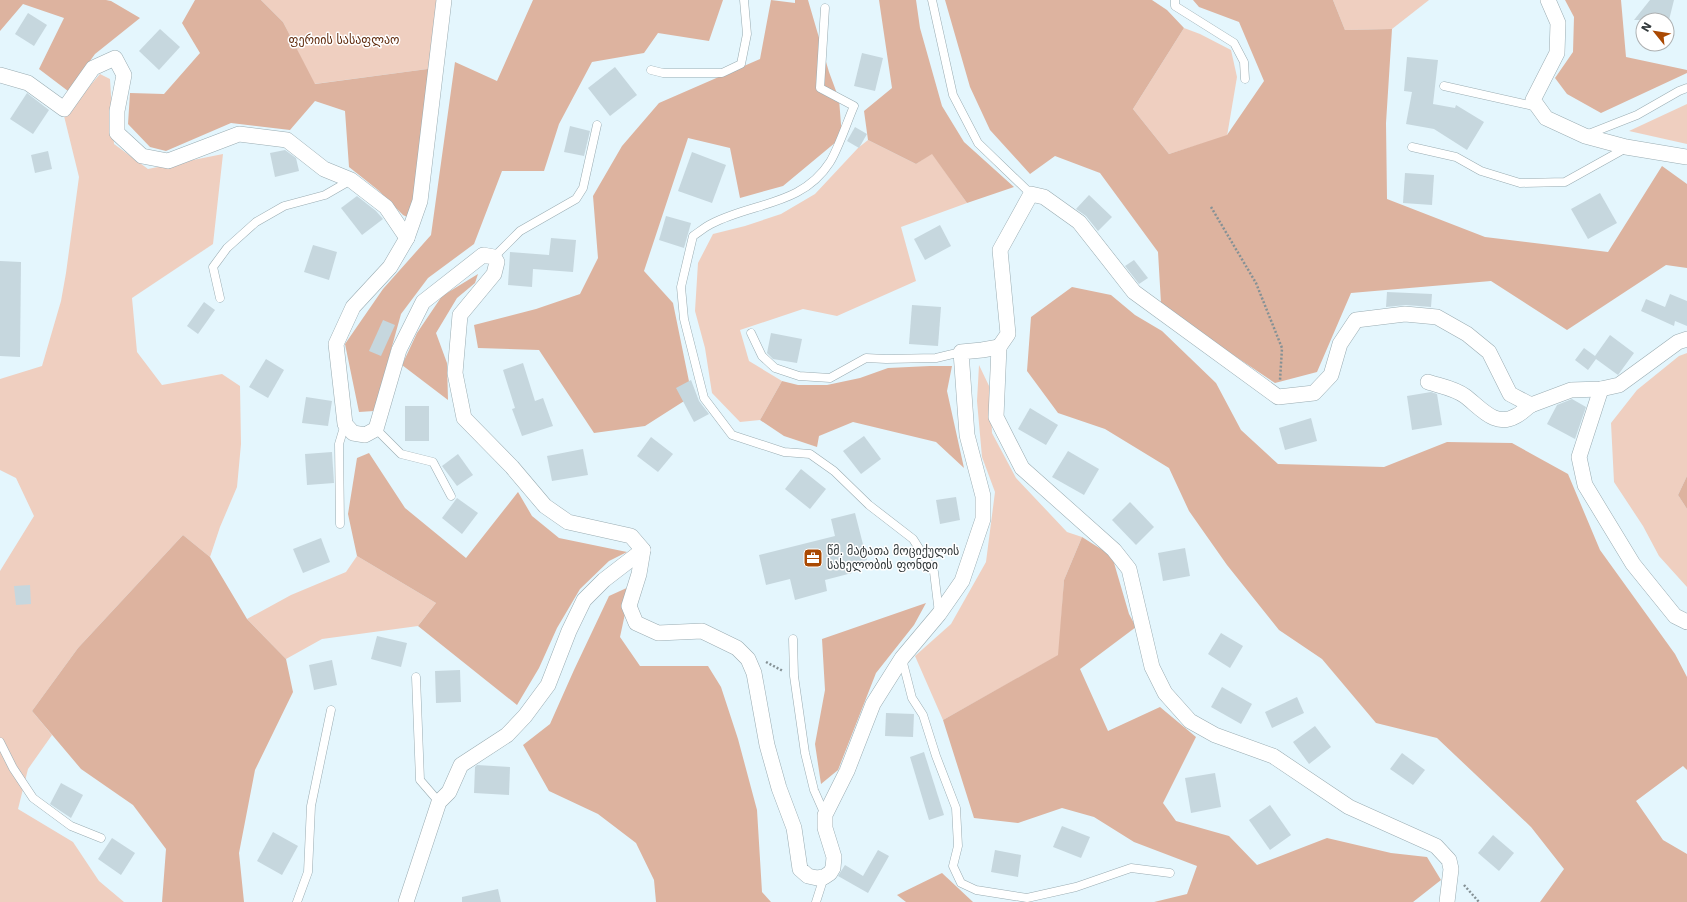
<svg xmlns="http://www.w3.org/2000/svg" width="1687" height="902" font-family="'DejaVu Sans','Noto Sans Georgian',sans-serif">
  <rect width="100%" height="100%" fill="#e4f6fd"/>
  <!-- green -->
  <g fill="#efcfc0">
    <polygon points="261,0 442,0 435,68 314,84 283,22"/>
    <polygon points="1333,0 1429,0 1392,29 1345,30"/>
    <polygon points="1184,28 1200,34 1231,50 1237,77 1227,136 1169,154 1133,109"/>
    <polygon points="100,74 110,79 114,144 148,169 223,154 213,244 132,298 137,352 162,385 222,374 240,386 241,444 237,487 220,527 210,557 183,535 78,648 32,711 52,735 28,769 18,809 73,842 99,881 124,902 0,902 0,571 34,516 16,478 0,470 0,379 42,366 61,301 66,273 79,177 64,116"/>
    <polygon points="1687,104 1687,144 1629,131"/>
    <polygon points="868,140 916,164 932,153 967,203 901,227 916,281 837,316 803,309 740,330 749,361 782,381 760,420 740,422 712,393 705,348 695,311 698,263 713,234 745,226 781,214 815,194 858,148"/>
    <polygon points="1687,353 1687,476 1678,495 1687,509 1687,587 1659,556 1643,526 1614,482 1611,423 1637,390 1679,356"/>
    <polygon points="979,365 990,388 992,433 1016,478 1067,532 1082,537 1064,580 1059,655 943,720 915,656 951,624 986,562 995,492 982,457 977,401"/>
    <polygon points="357,556 436,603 418,626 322,639 286,659 247,619 291,595 346,572"/>
  </g>
  <!-- forest -->
  <g fill="#ddb39f">
    <polygon points="0,0 106,0 111,1 140,18 95,54 68,91 39,69 64,18 23,4 0,31"/>
    <polygon points="195,0 261,0 283,22 315,84 435,68 411,219 403,215 378,190 349,167 345,111 315,101 290,130 231,123 166,151 150,147 128,124 130,93 164,94 200,53 182,23"/>
    <polygon points="533,0 723,0 709,41 658,33 644,53 592,62 559,124 544,171 502,171 474,244 428,278 401,314 374,411 359,412 345,344 383,289 431,235 455,62 497,81"/>
    <polygon points="771,0 795,3 795,0 808,0 829,72 839,99 842,137 783,186 740,198 730,148 688,138 644,271 673,303 692,396 645,426 594,433 539,350 478,348 474,325 536,309 580,294 598,258 593,196 622,146 659,103 760,59"/>
    <polygon points="879,0 916,0 920,28 942,106 964,142 1014,187 967,203 932,154 916,164 868,140 864,111 892,88"/>
    <polygon points="945,0 1152,0 1167,10 1184,28 1133,109 1169,154 1227,135 1264,81 1239,22 1199,7 1193,0 1333,0 1345,30 1392,29 1386,123 1387,199 1485,237 1608,252 1662,166 1687,184 1687,268 1666,265 1567,330 1491,281 1351,293 1317,372 1275,383 1208,338 1161,303 1158,252 1100,173 1055,156 1030,174 990,130 970,87"/>
    <polygon points="1565,0 1621,0 1626,57 1687,70 1687,73 1601,113 1567,94 1555,78 1573,52 1574,17"/>
    <polygon points="478,274 475,283 457,298 436,333 447,363 448,400 402,365 417,333 442,296"/>
    <polygon points="1072,287 1111,295 1135,315 1162,331 1216,383 1241,430 1278,464 1384,467 1447,442 1512,443 1568,474 1600,550 1675,654 1687,677 1687,770 1683,766 1636,801 1663,840 1687,854 1687,902 1540,902 1564,869 1531,827 1437,738 1376,723 1322,659 1279,630 1227,565 1189,511 1169,468 1105,429 1058,413 1027,371 1031,317"/>
    <polygon points="930,366 952,366 947,391 964,468 936,442 853,422 819,436 817,447 784,436 760,420 782,381 798,385 827,385 860,378 888,368"/>
    <polygon points="369,453 405,508 466,558 518,492 532,516 559,538 627,552 609,561 580,589 557,628 539,668 517,705 418,626 436,603 357,556 348,514 357,458"/>
    <polygon points="1687,476 1687,509 1678,495"/>
    <polygon points="183,535 210,557 247,619 286,659 293,692 255,770 239,853 244,902 162,902 166,849 133,805 81,769 32,711 78,648"/>
    <polygon points="1082,537 1112,556 1129,614 1136,627 1080,669 1108,731 1160,707 1196,737 1163,803 1176,821 1229,836 1257,865 1327,838 1391,853 1427,857 1441,880 1413,902 1154,902 1187,894 1197,866 1134,842 1094,817 1062,808 1018,823 974,818 943,720 1058,655 1064,580"/>
    <polygon points="631,586 620,637 640,666 708,666 721,687 738,739 757,810 762,892 771,902 656,902 654,880 636,843 598,814 549,791 523,745 550,724 574,670 609,596"/>
    <polygon points="926,603 914,625 876,673 838,770 821,784 815,744 825,690 822,639"/>
    <polygon points="942,873 973,902 906,902 897,895"/>
  </g>
  <!-- building -->
  <g fill="#c6d7de">
    <polygon points="1650,0 1674,0 1669,20 1634,20"/>
    <polygon points="28,13 47,25 34,46 15,34"/>
    <polygon points="160,29 180,47 159,70 139,51"/>
    <polygon points="862,53 883,58 875,91 854,86"/>
    <polygon points="1407,57 1438,60 1433,104 1455,108 1456,105 1484,122 1467,150 1434,129 1406,124 1412,92 1404,91"/>
    <polygon points="615,67 637,95 610,116 588,88"/>
    <polygon points="27,93 49,110 33,134 10,119"/>
    <polygon points="570,126 590,131 584,156 564,152"/>
    <polygon points="855,127 867,134 859,148 847,141"/>
    <polygon points="285,150 296,158 299,171 275,177 270,153"/>
    <polygon points="48,151 52,169 35,173 31,155"/>
    <polygon points="692,152 726,165 712,203 678,191"/>
    <polygon points="1405,173 1434,175 1432,205 1403,203"/>
    <polygon points="1600,193 1617,223 1588,239 1571,209"/>
    <polygon points="1089,195 1112,217 1098,231 1086,216 1076,209"/>
    <polygon points="357,196 376,211 383,219 362,235 341,208"/>
    <polygon points="666,216 691,223 684,248 659,240"/>
    <polygon points="940,225 951,246 925,260 914,239"/>
    <polygon points="551,238 576,240 573,272 533,269 532,287 508,285 510,252 549,255"/>
    <polygon points="313,245 337,252 329,280 304,272"/>
    <polygon points="1134,260 1148,278 1139,284 1125,266"/>
    <polygon points="0,261 21,262 20,357 0,356"/>
    <polygon points="1387,292 1432,294 1431,307 1406,305 1386,307"/>
    <polygon points="1670,294 1687,301 1687,326 1675,321 1674,326 1641,311 1646,299 1665,307"/>
    <polygon points="204,302 215,310 198,334 187,326"/>
    <polygon points="912,305 941,307 938,346 909,344"/>
    <polygon points="383,320 395,325 381,356 369,351"/>
    <polygon points="771,333 802,339 797,363 773,359 767,353"/>
    <polygon points="1610,335 1634,353 1618,375 1596,359 1588,370 1575,360 1584,348 1595,356"/>
    <polygon points="266,359 284,370 268,398 249,387"/>
    <polygon points="523,363 535,401 543,398 553,426 522,436 512,409 515,408 503,370"/>
    <polygon points="691,380 699,401 709,414 694,422 676,388"/>
    <polygon points="1431,392 1437,394 1442,425 1412,430 1407,396"/>
    <polygon points="306,397 332,401 328,426 302,423"/>
    <polygon points="1572,399 1586,407 1575,439 1547,424 1557,405"/>
    <rect x="405" y="406" width="24" height="35"/>
    <polygon points="1030,408 1058,425 1046,445 1018,429"/>
    <polygon points="1311,418 1317,441 1285,450 1279,428"/>
    <polygon points="864,436 881,459 861,474 843,451"/>
    <polygon points="651,437 673,454 658,472 637,456"/>
    <polygon points="583,449 588,475 552,481 547,456"/>
    <polygon points="1068,451 1099,469 1084,495 1052,477"/>
    <polygon points="332,452 334,483 307,485 305,454"/>
    <polygon points="458,454 473,475 457,486 442,466"/>
    <polygon points="801,469 826,489 810,509 785,489"/>
    <polygon points="956,497 960,520 940,524 936,500"/>
    <polygon points="457,498 478,513 462,534 442,518"/>
    <polygon points="1130,502 1154,527 1136,545 1112,520"/>
    <polygon points="855,513 867,560 849,564 852,573 825,580 827,591 795,600 790,579 766,585 759,555 835,536 831,519"/>
    <polygon points="321,538 330,562 303,573 293,549"/>
    <polygon points="1185,548 1190,576 1163,581 1158,553"/>
    <polygon points="30,585 31,604 16,605 14,586"/>
    <polygon points="1221,633 1243,646 1230,668 1208,654"/>
    <polygon points="377,636 407,643 401,667 371,659"/>
    <polygon points="332,660 337,685 314,690 309,665"/>
    <polygon points="460,670 461,702 436,703 435,671"/>
    <polygon points="1222,687 1252,704 1241,724 1211,707"/>
    <polygon points="1297,697 1304,713 1272,728 1265,712"/>
    <polygon points="886,713 914,714 913,737 885,736"/>
    <polygon points="1315,726 1331,747 1309,764 1293,742"/>
    <polygon points="924,752 944,815 929,820 910,757"/>
    <polygon points="1402,753 1425,770 1413,785 1390,769"/>
    <polygon points="477,765 510,767 509,795 474,793 475,767"/>
    <polygon points="1215,773 1221,807 1191,813 1185,778"/>
    <polygon points="61,783 83,795 71,818 50,804"/>
    <polygon points="1270,805 1291,835 1270,850 1249,820"/>
    <polygon points="1062,826 1090,837 1081,858 1053,847"/>
    <polygon points="273,832 298,846 282,875 257,861"/>
    <polygon points="1493,835 1514,853 1499,871 1478,853"/>
    <polygon points="112,838 135,853 121,875 98,859"/>
    <polygon points="878,850 889,856 868,893 838,876 845,865 863,876"/>
    <polygon points="995,850 1021,855 1018,877 991,872"/>
    <polygon points="498,889 501,902 462,902 462,897"/>
  </g>
  <g fill="none" stroke-linecap="round" stroke-linejoin="round">
    <!-- service casing -->
    <g stroke="#9aacb2" stroke-width="9">
      <g id="service">
        <polyline points="932,0 953,95 978,143 1031,194"/>
        <polyline points="1175,0 1175,6 1234,43 1244,62 1245,79"/>
        <path d="M825,8L820,88L854,106C847,122 839,147 830,162C802,206 753,202 711,224C705,227 699,232 693,236L681,287L684,319L704,398L732,435L784,452L810,454L834,471L869,505L913,539L934,572L939,613"/>
        <polyline points="651,70 663,73 722,73 741,64 747,34 744,0"/>
        <polyline points="1444,86 1538,107"/>
        <polyline points="1586,135 1637,115 1679,91 1687,88"/>
        <polyline points="1412,147 1456,157 1481,171 1520,183 1565,182 1626,148"/>
        <polyline points="494,257 520,231 576,199 583,188 597,125"/>
        <polyline points="220,298 213,267 227,248 256,222 284,206 325,195 351,180"/>
        <polyline points="751,333 762,356 775,368 799,376 830,378 866,358 886,359 936,358 961,352"/>
        <polyline points="376,429 401,454 433,462 451,496"/>
        <polyline points="340,524 339,444 345,424"/>
        <polyline points="793,639 794,676 805,753 814,790 825,815"/>
        <polyline points="902,659 912,698 923,715 936,756 956,808 958,846 953,866 961,883 976,890 1027,898 1076,887 1131,868 1170,873"/>
        <polyline points="416,677 420,780 439,802"/>
        <polyline points="0,742 13,768 33,798 71,826 101,838"/>
        <polyline points="297,902 308,872 311,806 331,710"/>
        <polyline points="816,902 824,877"/>
      </g>
    </g>
    <!-- minor casing -->
    <g stroke="#9aacb2" stroke-width="16">
      <g id="minor">
        <polyline points="444,0 420,201 407,238 390,267 353,307 336,344 345,424 353,433 365,435 376,429 399,350 423,302 483,255 494,257 497,262 494,274 460,315 455,373 464,418 512,467 545,506 568,522 631,536 643,550 639,574 629,606 636,623 658,633 702,631 737,648 748,659 754,673 767,745 779,788 794,828 800,869 808,876 817,878 824,877 830,873 833,868 834,857 825,828 825,815 847,771 873,704 902,658 939,614 962,581 983,519 983,496 967,435 961,352 982,350 999,347 996,417 1022,468 1114,550 1129,569 1152,667 1165,693 1190,721 1215,735 1273,756 1349,807 1436,846 1449,860 1451,869 1447,902"/>
        <polyline points="1548,0 1558,23 1557,53 1533,100 1546,118 1585,136 1626,147 1687,157"/>
        <polyline points="0,75 28,83 64,109 93,68 115,58 124,75 117,111 117,133 142,156 168,161 239,134 287,140 324,169 351,180 386,207 407,238"/>
        <polyline points="999,347 1008,334 1000,250 1031,194 1044,197 1079,222 1134,292 1278,397 1314,393 1331,375 1340,344 1356,320 1405,314 1437,317 1467,334 1489,352 1510,394 1531,405 1571,390 1601,389 1619,385 1678,342 1687,339"/>
        <path d="M1428,382C1440,386 1454,388 1465,396C1481,408 1495,428 1516,416C1521,414 1526,408 1531,405"/>
        <polyline points="1601,389 1579,457 1585,485 1633,564 1675,616 1687,622"/>
        <polyline points="406,902 439,802 449,792 461,765 507,735 525,716 548,685 569,631 584,600 604,580 643,550"/>
      </g>
    </g>
    <!-- path -->
    <g stroke="#859195" stroke-width="2.5" stroke-dasharray="2 2" stroke-linecap="butt">
      <polyline points="1211,207 1256,283 1282,348 1280,380"/>
      <polyline points="766,662 783,671"/>
      <polyline points="1464,885 1479,902"/>
    </g>
    <!-- service -->
    <use href="#service" stroke="#fff" stroke-width="8"/>
    <!-- minor -->
    <use href="#minor" stroke="#fff" stroke-width="15"/>
  </g>
  <!-- icons -->
  <defs>
    <g id="office-square" transform="scale(1)"><rect x="-9" y="-9" width="18" height="18" rx="4" fill="#aa4902" stroke="#fff"/><path d="M-6-3h4V-5.5h4V-3h4V5H-6ZM-1-4.5V-3h2v-1.5ZM-6 0V1H6V0Z" fill="#fff"/></g>
  </defs>
  <g fill-rule="evenodd">
    <use href="#office-square" x="813" y="558"/>
  </g>
  <g text-anchor="middle" stroke-width="3" stroke-linejoin="round" paint-order="stroke">
    <!-- park labels -->
    <g font-size="12" fill="#622d0f" stroke="#fff">
      <text x="344" y="44">ფერიის სასაფლაო</text>
    </g>
    <!-- poi labels -->
    <g font-size="12" fill="#333a3c" stroke="#fff" text-anchor="start">
      <text x="827" y="555">წმ. მატათა მოციქულის<tspan x="827" dy="14">სახელობის ფონდი</tspan></text>
    </g>
  </g>
  <!-- north arrow -->
  <g transform="translate(1655 32) rotate(300)"><circle r="19" fill="#ffffff" stroke="#adb0b1"/>
  <path d="M0-3L7 15L0 10L-7 15Z" fill="#aa4902"/>
  <text y="-6" font-size="11" font-weight="bold" text-anchor="middle" fill="#333a3c">N</text>
  </g>
</svg>
